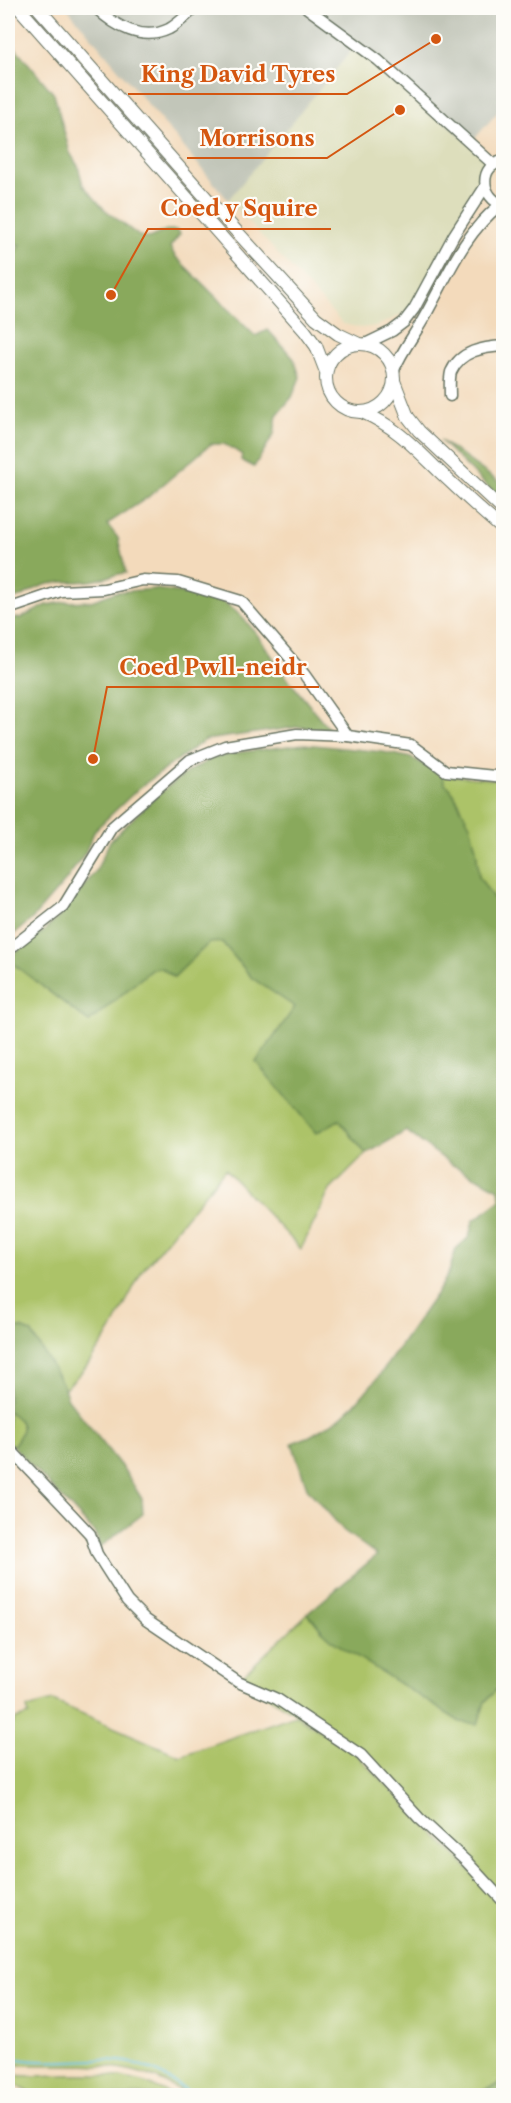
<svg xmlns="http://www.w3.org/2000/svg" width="511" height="2103" font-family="'Libre Caslon Text',serif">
  <rect width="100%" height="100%" fill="#fdfcf7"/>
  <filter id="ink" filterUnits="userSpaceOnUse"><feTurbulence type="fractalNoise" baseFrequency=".0167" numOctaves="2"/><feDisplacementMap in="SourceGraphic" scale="12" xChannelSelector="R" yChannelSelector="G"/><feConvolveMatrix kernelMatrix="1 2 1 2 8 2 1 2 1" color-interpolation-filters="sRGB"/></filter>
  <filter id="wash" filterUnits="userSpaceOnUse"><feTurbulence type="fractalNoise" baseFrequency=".008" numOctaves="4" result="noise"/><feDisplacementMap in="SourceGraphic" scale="24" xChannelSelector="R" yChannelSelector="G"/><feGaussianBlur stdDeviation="1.35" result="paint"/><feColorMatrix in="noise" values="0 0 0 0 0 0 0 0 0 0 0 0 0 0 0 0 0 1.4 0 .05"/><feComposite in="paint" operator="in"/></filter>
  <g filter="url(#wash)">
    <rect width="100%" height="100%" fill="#f3dabb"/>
    <!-- built -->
    <polygon fill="#dddebc" points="356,44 494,165 414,309 377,326 361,328 343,324 228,200 335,64"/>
    <!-- industrial -->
    <polygon fill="#c2c6b9" points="67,8 503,8 503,47 497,55 503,61 503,106 470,144 356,45 228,200"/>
    <!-- green -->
    <g fill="#acc368" stroke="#66804e" stroke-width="1.5">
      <polygon points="443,775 503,780 503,914 479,877 476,849 460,804 450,788 444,783"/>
      <polygon points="209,942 222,942 252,978 296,1007 339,1120 366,1154 330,1190 301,1249 225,1169 142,1271 111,1331 86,1367 64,1390 62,1383 31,1332 13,1328 8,1331 8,960 89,1022 152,969 161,968 174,977"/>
      <path d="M8,1411C26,1423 26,1429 13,1446L8,1442Z"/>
      <polygon points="308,1613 322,1631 418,1695 478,1724 484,1702 503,1682 503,1896 444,1837 367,1756 239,1679"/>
      <path d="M53,1701L180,1756L295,1715L356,1754L503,1904V2083L478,2093L464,2096H188C136,2058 80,2066 19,2065L8,2063V1723L13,1724L16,1719L29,1715L27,1708Z"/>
      <path d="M8,2074C26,2078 45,2075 63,2075C100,2074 140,2075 172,2095H35L8,2081Z"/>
    </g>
    <!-- forest -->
    <g fill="#89a95c" stroke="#547348" stroke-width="1.5">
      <path d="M8,39L54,94L70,153L78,166L83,185L104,209L139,236L149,238L167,230H176L180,234L170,247L175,256L255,336L268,330L294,359L300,377L292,397L277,415L274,434L254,467L241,460L242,454L224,444H211L147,498L107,524L118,538L126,573C113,574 102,580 89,581C74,583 57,580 42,586C30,590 21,600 8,599V260L20,245L8,242Z"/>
      <polygon points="440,440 503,485 503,502"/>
      <polygon points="155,589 219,598 239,614 256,633 287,678 330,730 298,727 205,740 139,788 95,830 85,853 66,880 32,919 8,939 8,618 21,618 47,605 64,602 91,601 116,592"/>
      <polygon points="304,744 383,752 412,758 443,775 444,783 450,788 470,825 476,849 479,877 504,914 504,1682 485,1702 478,1724 460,1722 334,1642 322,1631 308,1613 377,1555 344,1531 307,1488 292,1443 310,1436 340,1418 355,1404 379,1376 441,1287 449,1272 456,1249 469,1237 473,1221 500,1201 499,1189 451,1164 406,1131 366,1154 339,1120 316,1133 256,1062 295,1007 252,978 222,942 209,943 174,977 161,968 152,969 89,1022 8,960 8,958 43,932 63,913 96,871 110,841 157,795 189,771 213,758 242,752"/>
      <path d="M13,1328H21L31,1332L62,1383L68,1399L124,1470L142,1499L143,1514L100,1547L95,1533L13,1446C26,1429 26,1423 8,1411V1331Z"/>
      <polygon points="503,2083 503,2095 464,2095 478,2093"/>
    </g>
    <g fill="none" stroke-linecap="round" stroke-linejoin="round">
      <!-- stream -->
      <g stroke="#63bee1" stroke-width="2">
        <path d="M8,2057C49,2067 91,2055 132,2063C155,2068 175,2083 194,2096"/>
        <polyline points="8,2095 8,2096"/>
      </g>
    </g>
  </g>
  <g filter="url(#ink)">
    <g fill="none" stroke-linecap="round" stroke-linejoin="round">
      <!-- minor casing -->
      <g stroke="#697463" stroke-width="13">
        <g id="minor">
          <path d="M96,8C115,26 142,42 169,29C178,24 187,15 195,8"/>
          <polyline points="307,8 378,60 494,165"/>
          <path d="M504,161C478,164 480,199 504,205"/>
          <polyline points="365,344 392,331 404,322 414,309 454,235 485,187"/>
          <path d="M393,372C402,350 414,336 425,316C447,277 464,233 500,205"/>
          <path d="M450,396C450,389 449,379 451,372C460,351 483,347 504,346"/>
          <polyline points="8,609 61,591 104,589 143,580 178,582 241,601 304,674 348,736 411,745 446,771 504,777"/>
          <polyline points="8,950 63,907 112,827 190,760 225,746 297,734 348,736"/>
          <polyline points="8,1447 90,1534 97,1554 127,1601 146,1620 238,1682 277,1699 361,1755 419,1818 467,1862 504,1902"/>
        </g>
      </g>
      <!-- major casing -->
      <g stroke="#697463" stroke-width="14">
        <g id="major">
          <polyline points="19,8 305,331 316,346 326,372"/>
          <polyline points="38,8 217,210 316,318 338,334 359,344"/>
          <circle cx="360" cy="378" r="34"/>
          <polyline points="394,381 408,417 419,431 504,511"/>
          <path d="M362,412C397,427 415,448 442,474C462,493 482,512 504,530"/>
        </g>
      </g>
      <!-- minor -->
      <use href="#minor" stroke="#fff" stroke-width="10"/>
      <!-- major -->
      <use href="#major" stroke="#fff" stroke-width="12"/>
      <!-- rail casing -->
      <g stroke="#1f3d34" stroke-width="4.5">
        <polyline id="rail" points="8,2091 17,2096"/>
      </g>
      <!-- rail -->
      <use href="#rail" stroke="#fdfcf7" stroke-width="2" stroke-dasharray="7" stroke-linecap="butt"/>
    </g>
  </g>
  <!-- callouts -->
  <path fill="none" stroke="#d45610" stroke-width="2" d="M436 39L347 94H128M400 110L327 158H187M111 295L148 229H331M93 759L107 687H319"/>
  <g fill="#d45610" stroke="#fdfcf7" stroke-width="2">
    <circle cx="436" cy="39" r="6"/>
    <circle cx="400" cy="110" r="6"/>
    <circle cx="111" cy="295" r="6"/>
    <circle cx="93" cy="759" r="6"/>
  </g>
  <g font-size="22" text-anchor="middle" font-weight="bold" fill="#d45610" stroke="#fdfcf7" stroke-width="4.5" stroke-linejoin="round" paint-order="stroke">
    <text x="238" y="82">King David Tyres</text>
    <text x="257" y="146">Morrisons</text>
    <text x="239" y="216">Coed y Squire</text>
    <text x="213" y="675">Coed Pwll-neidr</text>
  </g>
  <!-- margin -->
  <rect width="511" height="2103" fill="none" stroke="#fdfcf7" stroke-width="30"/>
</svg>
